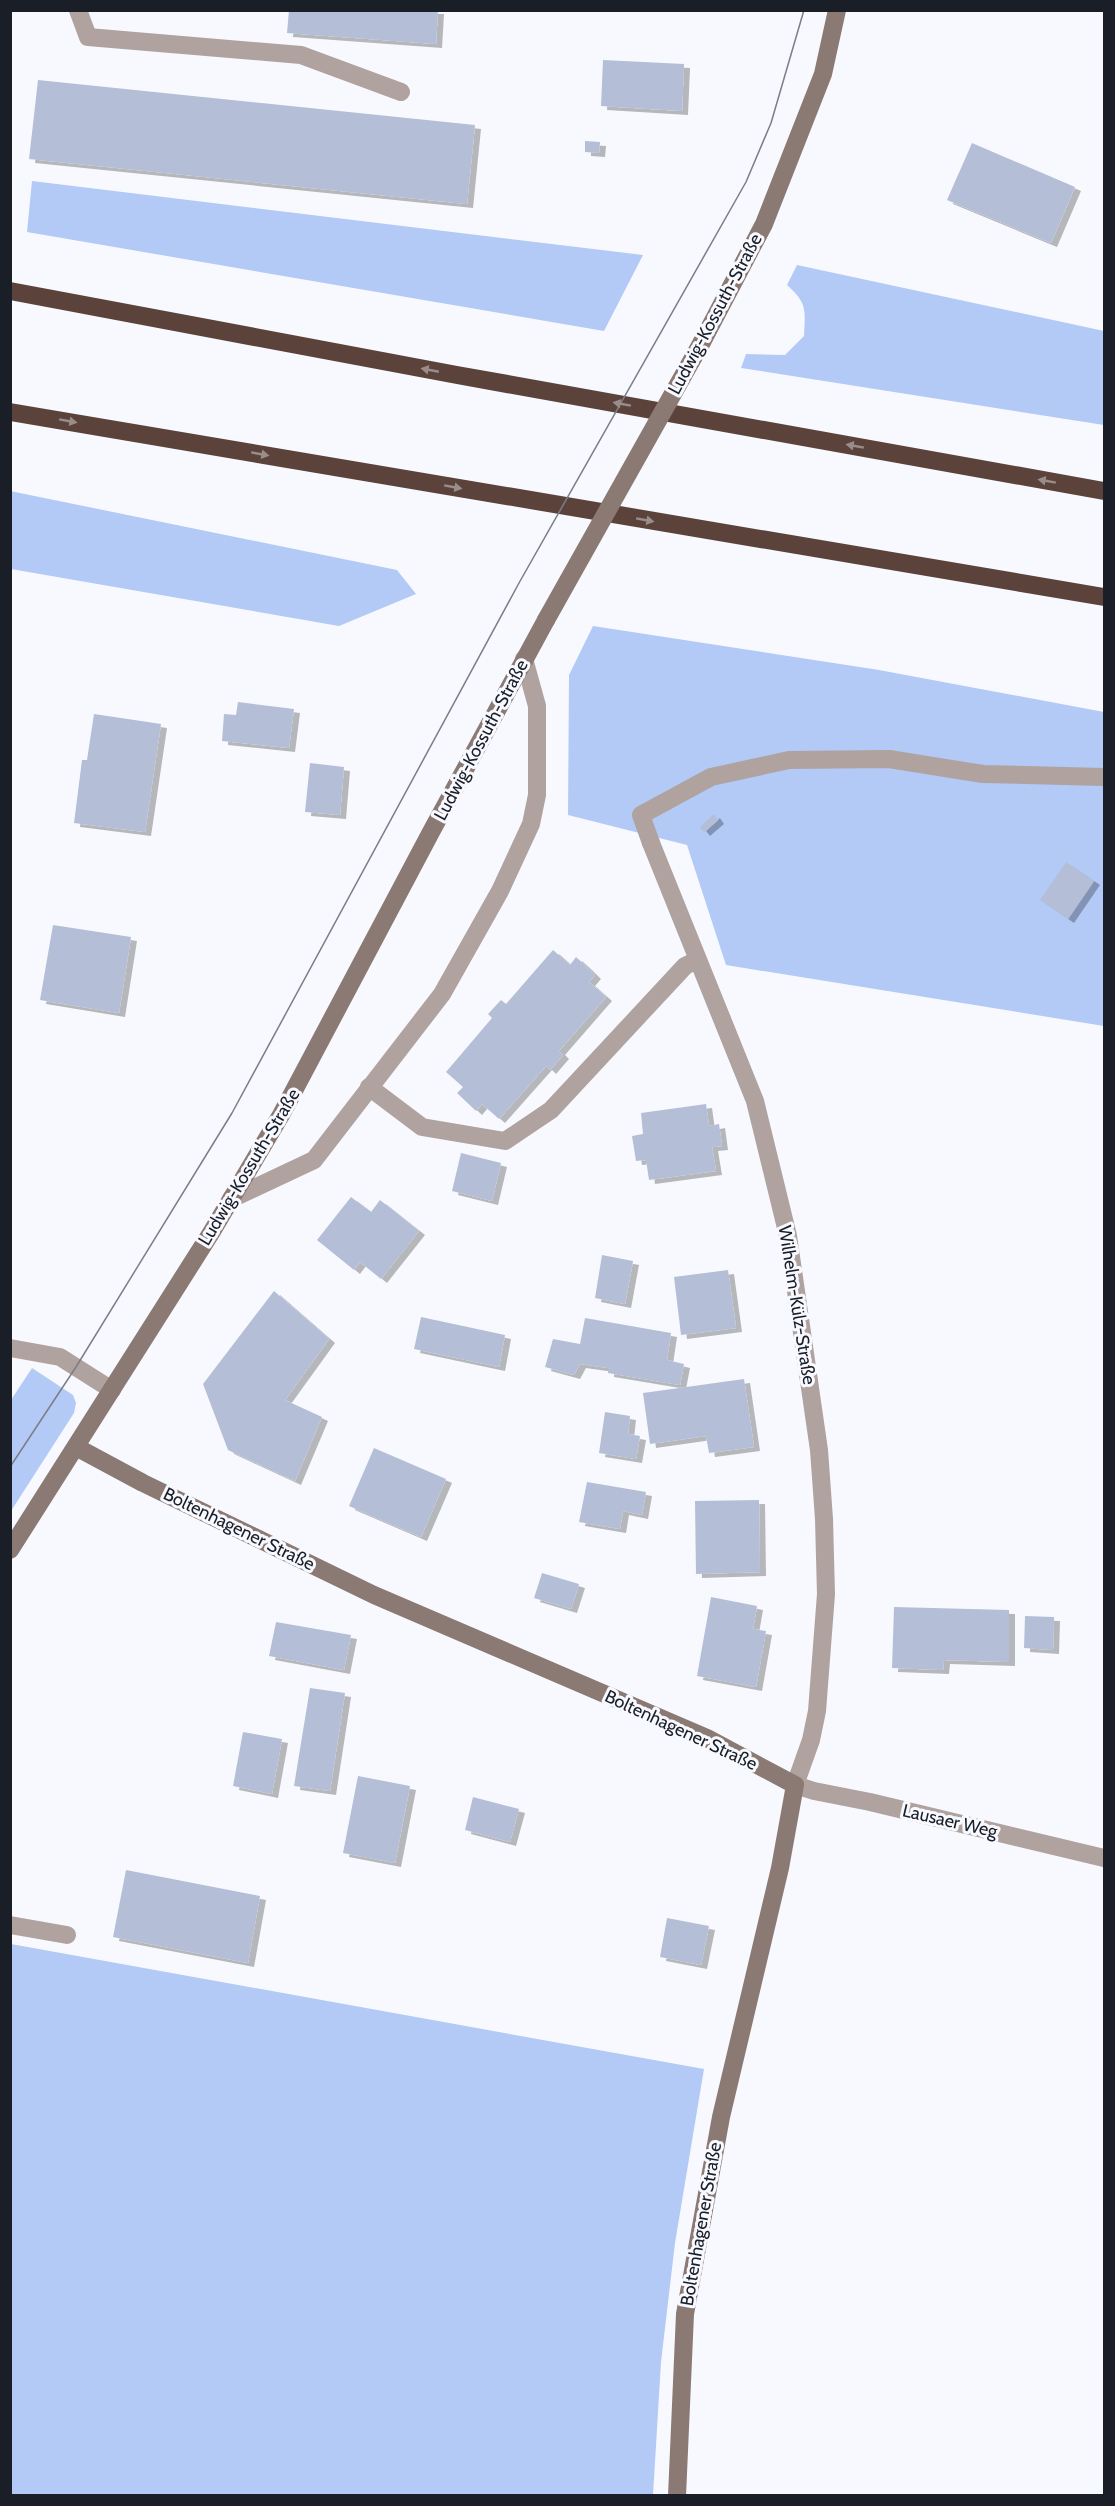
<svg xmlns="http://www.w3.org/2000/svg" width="1115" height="2506" font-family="Cabin,sans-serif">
  <defs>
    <filter id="shadow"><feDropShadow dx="6" dy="4" stdDeviation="0" flood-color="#0004"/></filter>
  </defs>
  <rect width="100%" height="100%" fill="#f7f9fe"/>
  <!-- green -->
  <g fill="#b3c9f6">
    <polygon points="32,181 643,255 604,331 27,232"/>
    <path d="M797,265L1104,331V425L741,368L746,354L785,355L804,336C805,310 808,304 787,285Z"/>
    <polygon points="10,491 397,570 416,594 339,626 11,569"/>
    <polygon points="593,626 879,670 1104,712 1104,1026 726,965 687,845 568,815 569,675"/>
    <polygon points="32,1368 73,1395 76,1403 74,1413 11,1511 11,1400"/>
    <polygon points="11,1944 704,2069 675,2243 661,2362 653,2495 11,2495"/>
  </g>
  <!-- building -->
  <g fill="#b4bfd7" filter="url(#shadow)">
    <polygon points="289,10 438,10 436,44 287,33"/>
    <polygon points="603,60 684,64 682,111 601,106"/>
    <polygon points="38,80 475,125 467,204 29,159"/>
    <polygon points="585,141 600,142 599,153 585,152"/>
    <polygon points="972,143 1075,187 1051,243 947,200"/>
    <polygon points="238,702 294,709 289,748 222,741 224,714 236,715"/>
    <polygon points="94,714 161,724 145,832 74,823 82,760 87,760"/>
    <polygon points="310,763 344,767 340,815 305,812"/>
    <polygon points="714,814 718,820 704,832 700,827"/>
    <polygon points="1066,862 1094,881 1068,919 1040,900"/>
    <polygon points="53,925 131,937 119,1013 40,1000"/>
    <polygon points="553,950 570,965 576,957 586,966 595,975 589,982 606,997 559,1051 563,1055 550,1070 546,1066 499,1119 482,1104 476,1111 457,1093 463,1087 446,1072 492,1018 488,1014 501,1000 506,1004"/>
    <polygon points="706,1104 709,1126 719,1124 722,1146 712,1147 716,1171 649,1180 646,1160 636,1161 632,1136 643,1134 641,1113"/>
    <polygon points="461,1153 501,1163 492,1201 452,1191"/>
    <polygon points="351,1197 371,1212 380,1200 419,1231 381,1279 360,1262 354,1270 317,1240"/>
    <polygon points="602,1255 633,1261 625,1304 595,1298"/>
    <polygon points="728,1270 736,1328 681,1335 674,1277"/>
    <polygon points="274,1291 329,1339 285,1400 322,1417 295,1481 228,1450 203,1384"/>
    <polygon points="421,1317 505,1335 499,1367 414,1349"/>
    <polygon points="585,1318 671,1333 667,1360 684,1364 680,1385 608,1373 608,1368 580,1364 574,1375 545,1367 553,1339 580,1344"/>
    <polygon points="744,1379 754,1447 709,1453 706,1436 650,1444 643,1393"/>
    <polygon points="605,1412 630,1416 628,1434 640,1436 636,1459 599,1453"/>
    <polygon points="374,1448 446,1479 421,1537 349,1506"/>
    <polygon points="587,1482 646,1492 642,1515 623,1511 620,1529 579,1522"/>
    <polygon points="759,1500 760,1572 696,1574 695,1501"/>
    <polygon points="542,1573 579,1584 571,1609 534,1598"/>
    <polygon points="711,1597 757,1606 753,1629 766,1631 756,1687 697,1676"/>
    <polygon points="894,1607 1009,1610 1009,1662 944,1660 943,1670 892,1668"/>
    <polygon points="1025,1616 1054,1617 1053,1650 1024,1648"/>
    <polygon points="276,1622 351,1635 344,1670 269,1656"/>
    <polygon points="310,1688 345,1693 330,1791 294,1786"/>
    <polygon points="243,1732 282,1739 272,1794 233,1786"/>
    <polygon points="358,1776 410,1786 395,1863 343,1853"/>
    <polygon points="473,1797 519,1809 510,1842 465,1830"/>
    <polygon points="126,1870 260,1896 248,1963 113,1937"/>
    <polygon points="667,1918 709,1926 701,1965 660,1957"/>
  </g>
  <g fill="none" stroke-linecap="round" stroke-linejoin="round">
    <!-- lane -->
    <g stroke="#afa29f" stroke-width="18">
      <polyline points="78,10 88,37 301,55 401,92"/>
      <polyline points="651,843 641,815 711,777 789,760 889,759 983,774 1104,777"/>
      <polyline points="369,1087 422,1127 505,1141 551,1110 685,966 697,960"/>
      <polyline points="231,1199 314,1160 442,994 500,891 531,824 537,795 537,706 524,659"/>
      <polyline points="10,1925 67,1935"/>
    </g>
    <!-- street -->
    <g stroke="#afa29f" stroke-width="18">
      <polyline points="651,843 755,1101 788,1236 819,1450 824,1519 826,1594 817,1711 811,1740 795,1785 814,1791 870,1802 1104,1858"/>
      <polyline points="10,1348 60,1357 112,1390"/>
    </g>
    <!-- secondary -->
    <g stroke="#8b7973" stroke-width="18">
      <polyline points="702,342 764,224 823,74 837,10"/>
      <polyline points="76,1447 143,1483 374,1595 707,1738 795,1785 780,1868 721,2117 685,2314 677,2496"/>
      <polyline points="10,1550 211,1233 281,1115 431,832 546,620"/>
    </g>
    <!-- highway -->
    <g stroke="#5b433b" stroke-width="18">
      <polyline points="10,291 457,375 1104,491"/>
      <polyline points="10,412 1104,597"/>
    </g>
    <!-- tram -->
    <polyline stroke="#7b7e86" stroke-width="1.5" points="10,1467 76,1367 232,1113 519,583 746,182 771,123 804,10"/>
    <!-- secondary-bridge -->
    <polyline stroke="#8b7973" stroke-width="18" points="546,620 702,342"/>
  </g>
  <!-- one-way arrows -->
  <defs><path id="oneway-solid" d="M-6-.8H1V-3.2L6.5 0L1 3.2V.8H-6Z" transform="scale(1.5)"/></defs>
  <g fill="#998c89">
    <use href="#oneway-solid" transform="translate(430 370) rotate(-169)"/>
    <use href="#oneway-solid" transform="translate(622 404) rotate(-170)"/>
    <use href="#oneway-solid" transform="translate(68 421) rotate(10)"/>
    <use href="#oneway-solid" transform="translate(855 446) rotate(-170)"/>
    <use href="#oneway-solid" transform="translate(260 454) rotate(10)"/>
    <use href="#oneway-solid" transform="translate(1047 481) rotate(-170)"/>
    <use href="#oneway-solid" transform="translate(453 487) rotate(10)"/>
    <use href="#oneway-solid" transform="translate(645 520) rotate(10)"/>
  </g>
  <g text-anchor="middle" stroke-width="6" stroke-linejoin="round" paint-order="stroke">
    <!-- street labels -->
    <g font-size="18" fill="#1a1e27" stroke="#f7f9fe">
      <text transform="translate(715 314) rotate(-62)" y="6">Ludwig-Kossuth-Straße</text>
      <text transform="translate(481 740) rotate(-62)" y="6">Ludwig-Kossuth-Straße</text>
      <text transform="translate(249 1167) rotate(-59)" y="6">Ludwig-Kossuth-Straße</text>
      <text transform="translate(797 1305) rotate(81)" y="6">Wilhelm-Külz-Straße</text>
      <text transform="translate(239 1529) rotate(26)" y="6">Boltenhagener Straße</text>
      <text transform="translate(681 1730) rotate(25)" y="6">Boltenhagener Straße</text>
      <text transform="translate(950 1821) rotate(13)" y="6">Lausaer Weg</text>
      <text transform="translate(701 2224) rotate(-80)" y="6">Boltenhagener Straße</text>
    </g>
  </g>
  <!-- border -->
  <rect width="1115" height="2506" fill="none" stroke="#1a1e27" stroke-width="24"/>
</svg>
